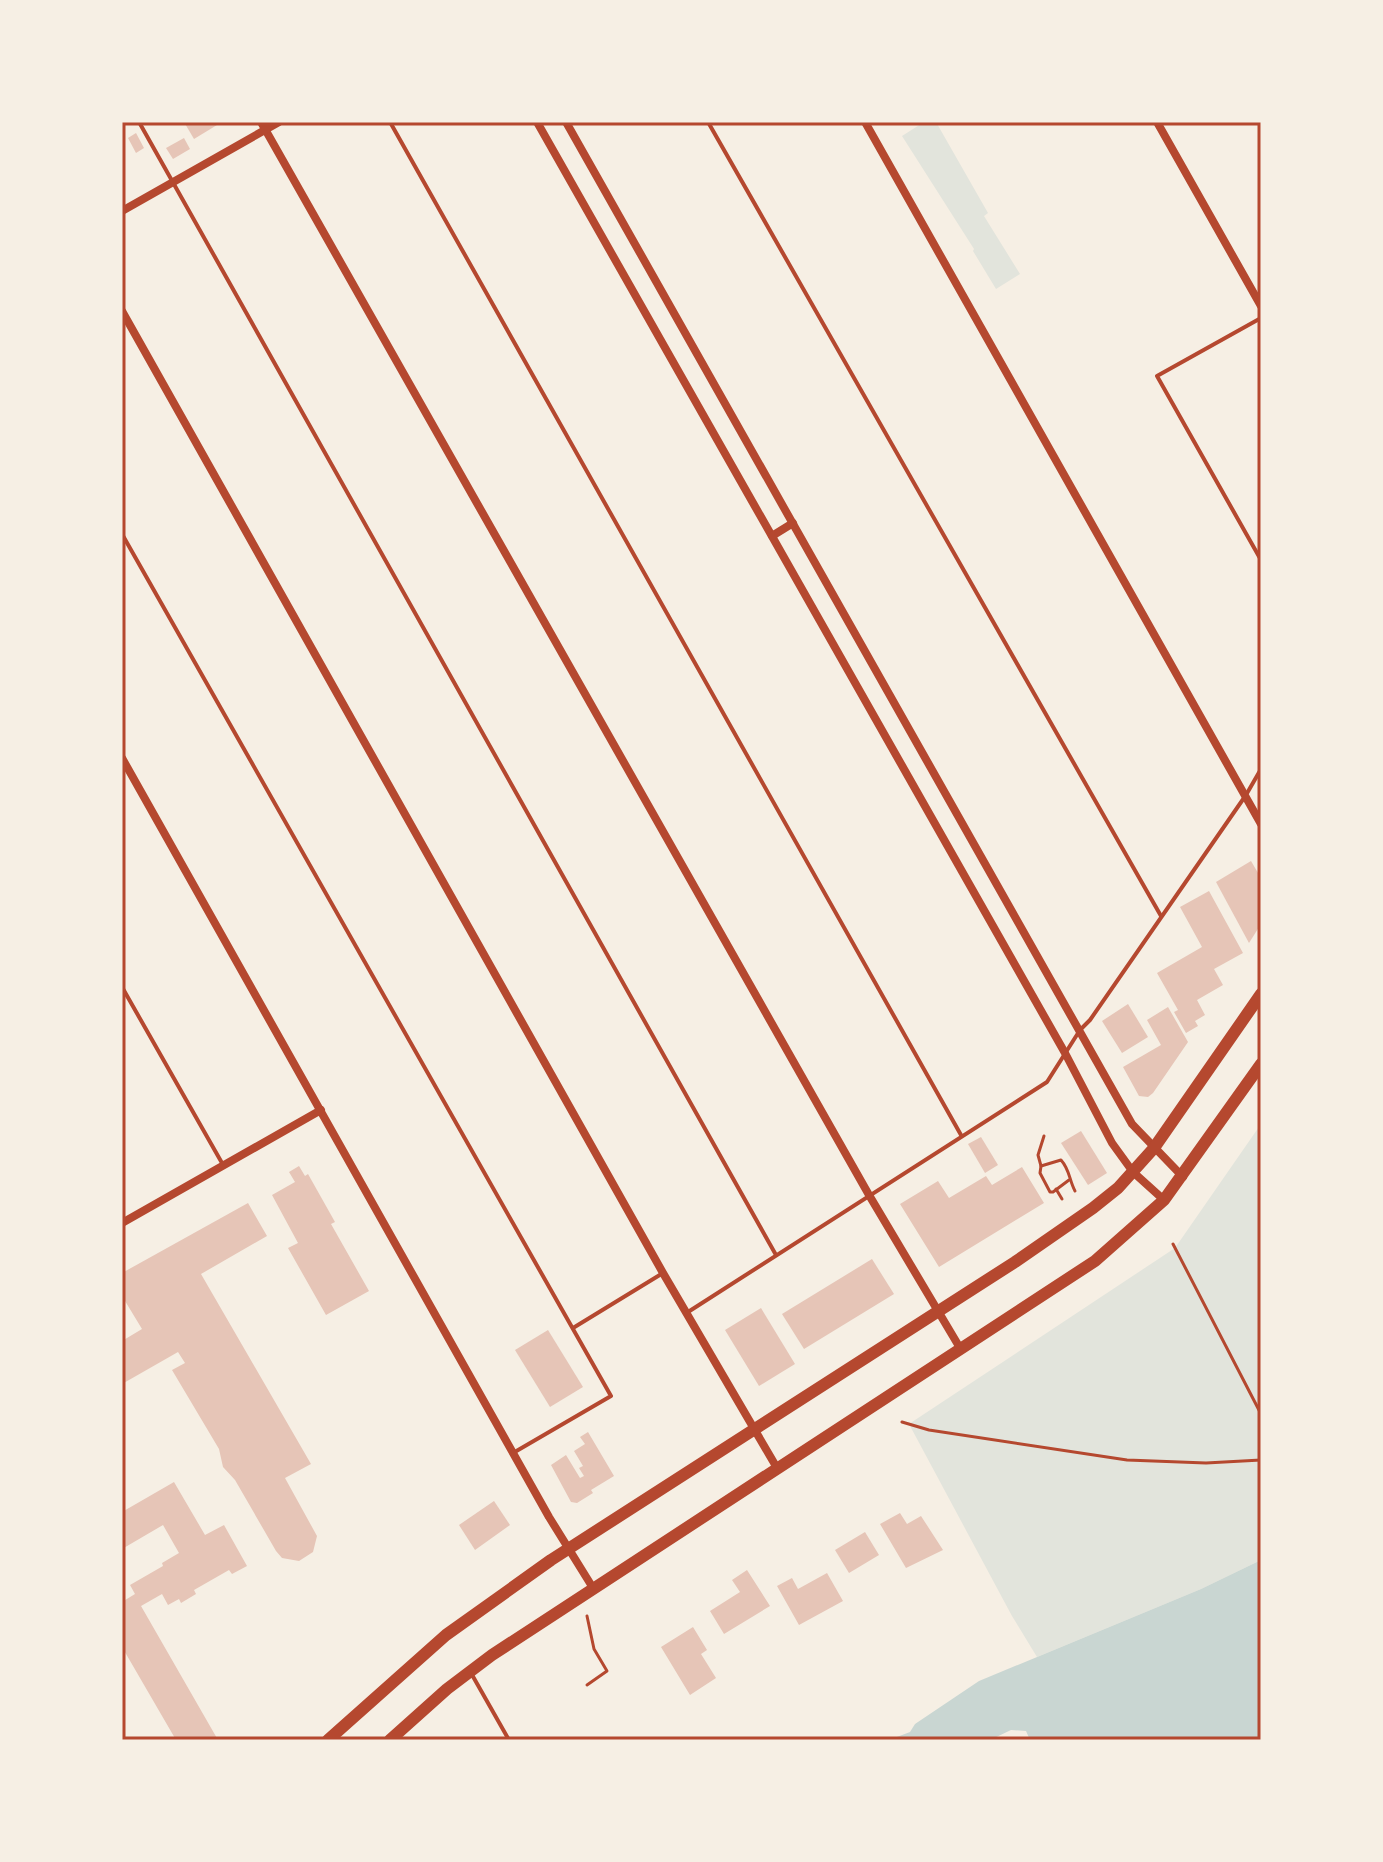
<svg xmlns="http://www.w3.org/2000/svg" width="1383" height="1862" font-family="'Source Sans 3',sans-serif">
  <rect width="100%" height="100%" fill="#f6efe4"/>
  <!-- green -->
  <g fill="#e2e4dc">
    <polygon points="924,122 936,122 988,213 984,216 1020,274 996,289 973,251 974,249 902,136"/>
    <polygon points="1261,1124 1261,1560 1201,1589 1037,1657 1012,1616 909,1424 1175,1248"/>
  </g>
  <!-- water -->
  <polygon fill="#c9d6d2" points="1261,1560 1261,1740 1030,1740 1026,1731 1011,1730 990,1740 889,1740 910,1732 915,1724 979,1681 1201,1589"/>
  <!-- building -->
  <g fill="#e6c5b7">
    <polygon points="184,122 215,122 217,125 194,139"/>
    <polygon points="136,133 144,148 136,153 128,138"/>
    <polygon points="184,138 190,149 173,159 166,148"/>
    <polygon points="1251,861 1261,878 1261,924 1249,943 1216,882"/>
    <polygon points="1209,891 1243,953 1214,969 1223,985 1197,1000 1205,1015 1195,1021 1198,1026 1186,1033 1174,1012 1178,1010 1157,973 1202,947 1180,907"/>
    <polygon points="1128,1004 1148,1037 1122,1053 1102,1021"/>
    <polygon points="1168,1007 1188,1042 1153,1093 1148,1097 1139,1096 1123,1067 1161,1045 1147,1020"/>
    <polygon points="1081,1131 1107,1173 1088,1185 1061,1143"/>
    <polygon points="981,1137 998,1165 985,1173 968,1144"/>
    <polygon points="299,1166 305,1176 308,1174 335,1222 331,1224 369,1291 326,1315 288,1248 298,1243 272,1195 295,1182 289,1172"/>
    <polygon points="1022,1167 1044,1203 939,1267 900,1204 938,1181 949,1198 986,1176 992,1185"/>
    <polygon points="248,1203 267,1236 201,1274 311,1464 285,1478 317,1536 313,1552 299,1561 282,1558 276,1551 235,1480 223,1467 219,1449 172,1370 185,1363 178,1352 122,1384 122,1341 142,1329 122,1296 122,1273"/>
    <polygon points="872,1259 894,1294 804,1349 782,1314"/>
    <polygon points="761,1308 795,1364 759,1386 725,1330"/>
    <polygon points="548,1330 583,1387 550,1407 515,1350"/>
    <polygon points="588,1432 614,1476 591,1490 593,1493 577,1503 571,1502 551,1465 566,1455 580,1478 584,1476 579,1468 583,1466 574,1451 585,1444 580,1437"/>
    <polygon points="174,1482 205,1535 224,1525 247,1566 232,1574 229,1570 194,1590 196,1594 181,1603 179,1599 168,1605 162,1594 141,1606 218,1740 176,1740 122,1647 122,1602 135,1594 130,1585 163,1566 162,1563 179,1553 163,1525 122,1549 122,1512"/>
    <polygon points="494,1501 510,1525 475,1550 459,1525"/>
    <polygon points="900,1513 907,1524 921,1516 943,1550 906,1568 880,1524"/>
    <polygon points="865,1532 879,1555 849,1573 835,1550"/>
    <polygon points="747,1570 770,1606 724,1634 710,1611 740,1592 732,1580"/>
    <polygon points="827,1573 843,1601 799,1625 777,1586 792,1578 798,1589"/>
    <polygon points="693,1627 707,1650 701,1654 716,1678 690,1695 661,1647"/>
  </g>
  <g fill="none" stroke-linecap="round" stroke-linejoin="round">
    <!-- path -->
    <g stroke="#b5482f" stroke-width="3">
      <path d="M1044,1136L1038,1155L1041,1166L1061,1160C1070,1170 1069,1180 1075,1191"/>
      <polyline points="1041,1166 1040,1173 1050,1192 1053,1192 1069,1180"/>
      <polyline points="1056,1189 1062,1199"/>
      <polyline points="1173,1244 1261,1414"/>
      <polyline points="902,1422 929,1430 1127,1460 1206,1463 1261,1460"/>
      <polyline points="587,1685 607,1671 594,1649 587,1616"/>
    </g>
    <!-- service -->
    <g stroke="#b5482f" stroke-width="4">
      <polyline points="139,122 776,1255"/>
      <polyline points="390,122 961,1135"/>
      <polyline points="708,122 1161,916"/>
      <polyline points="1261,318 1157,376 1261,560"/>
      <polyline points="122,534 611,1396 513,1453"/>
      <polyline points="122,987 222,1163"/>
      <polyline points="688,1312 1047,1082 1080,1030 1090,1020 1246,795 1261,769"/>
      <polyline points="573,1328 663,1273"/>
      <polyline points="471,1673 509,1740"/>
    </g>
    <!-- minor -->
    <g stroke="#b5482f" stroke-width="8">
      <polyline points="261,122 869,1195 960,1348"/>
      <polyline points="537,122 1065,1053 1112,1143 1133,1172 1164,1200"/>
      <polyline points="566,122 1132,1124 1183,1177"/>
      <polyline points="865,122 1261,824"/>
      <polyline points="1157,122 1261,306"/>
      <polyline points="122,211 279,122"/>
      <polyline points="122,311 663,1273 777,1468"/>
      <polyline points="772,536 793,523"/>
      <polyline points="122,758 549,1517 593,1588"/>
      <polyline points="122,1223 321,1110"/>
    </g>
    <!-- trunk -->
    <g stroke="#b5482f" stroke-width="12">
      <polyline points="328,1740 446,1635 551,1560 1015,1262 1093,1208 1118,1188 1154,1148 1261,994"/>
      <polyline points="390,1740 447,1689 492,1655 1095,1261 1164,1200 1261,1064"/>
    </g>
  </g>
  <!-- border -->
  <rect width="1383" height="1862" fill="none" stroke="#f6efe4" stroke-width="248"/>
  <rect x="124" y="124" width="1135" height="1614" fill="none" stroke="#b5482f" stroke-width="3"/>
</svg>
